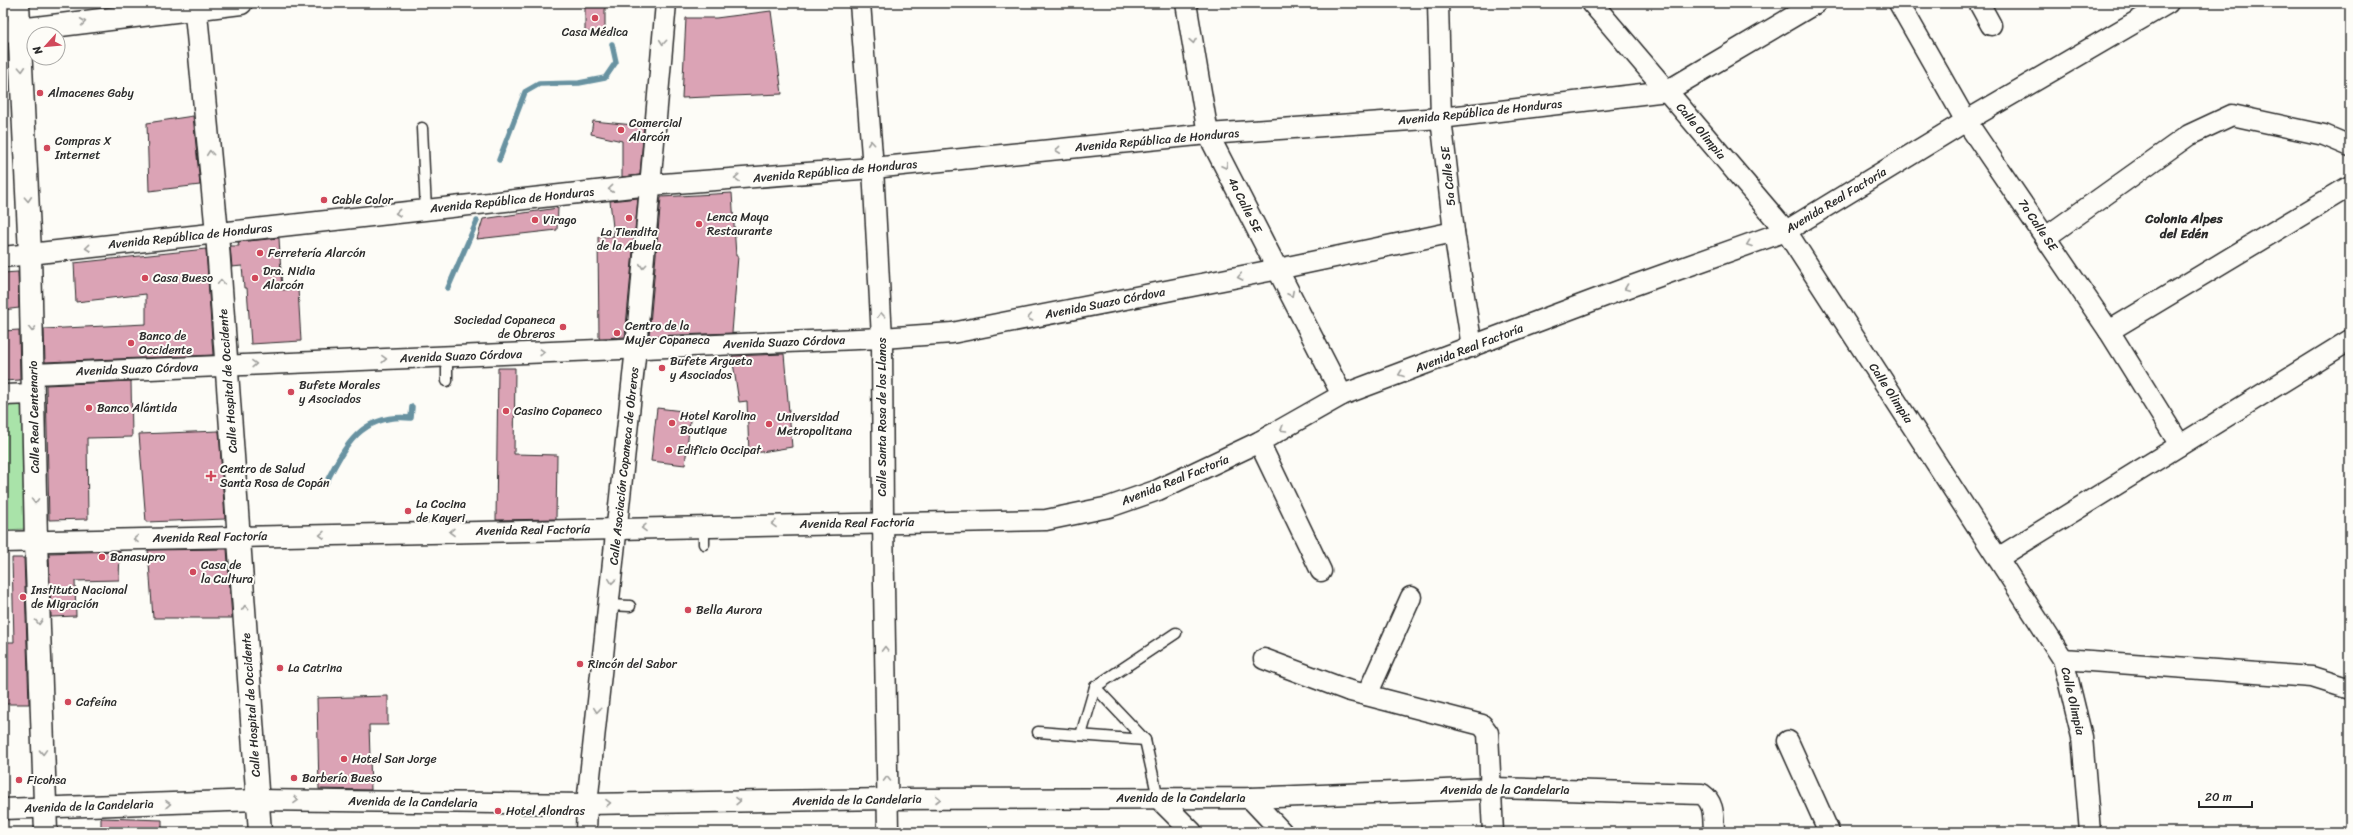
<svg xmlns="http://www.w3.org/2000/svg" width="2353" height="835" font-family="Sriracha,sans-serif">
  <rect width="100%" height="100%" fill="#fdfcf7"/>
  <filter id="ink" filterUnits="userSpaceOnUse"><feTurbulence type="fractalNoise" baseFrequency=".025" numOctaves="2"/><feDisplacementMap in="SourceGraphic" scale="8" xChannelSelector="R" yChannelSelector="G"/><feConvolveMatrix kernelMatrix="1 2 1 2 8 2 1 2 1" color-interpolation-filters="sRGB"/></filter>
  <g filter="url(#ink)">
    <!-- green -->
    <polygon fill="#a9e3a9" stroke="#6a876a" points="23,405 25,529 3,530 3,406"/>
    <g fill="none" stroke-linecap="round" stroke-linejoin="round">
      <!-- stream -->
      <g stroke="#6792a1" stroke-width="5.5">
        <polyline points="499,160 525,92 539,84 579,83 605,78 616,62 612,44"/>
        <polyline points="448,288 477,221"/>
        <path d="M326,483C345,445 362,413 411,418L412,407"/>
      </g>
    </g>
    <!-- building -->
    <g fill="#dba3b5" stroke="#2b2b2b">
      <rect x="585" y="3" width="20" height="29"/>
      <polygon points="771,11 782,94 682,98 686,18 716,18"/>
      <polygon points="193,116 200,185 149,191 147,123"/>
      <polygon points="593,121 644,126 640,175 622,177 622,141 591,134"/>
      <polygon points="732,193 736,256 738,256 732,333 649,336 661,197"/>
      <polygon points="638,198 625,337 599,338 598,237 614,236 610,201"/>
      <polygon points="558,208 557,230 477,239 483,219"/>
      <polygon points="279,238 282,290 298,289 301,341 251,344 247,288 244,288 242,266 232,267 230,246 239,246 238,242"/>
      <polygon points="206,249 213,355 45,362 44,329 146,324 146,294 76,302 74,263"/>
      <polygon points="18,272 19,308 3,310 3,273"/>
      <polygon points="19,330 20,380 3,381 3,331"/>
      <polygon points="784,354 792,447 749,454 747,401 739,402 732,356"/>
      <polygon points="498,368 515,368 514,454 557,455 556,519 496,520"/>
      <polygon points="131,381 132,437 87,438 88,519 49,520 46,385"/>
      <polygon points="657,408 691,412 685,465 651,461"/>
      <polygon points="219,431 225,519 146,522 139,434"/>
      <polygon points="227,549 232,618 153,618 148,550"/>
      <polygon points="120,551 119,580 75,581 76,616 51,617 49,553"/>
      <polygon points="12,558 24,558 29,704 3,704 3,642 14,642"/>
      <polygon points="388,696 388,725 369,725 371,790 319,789 317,698"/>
      <polygon points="101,818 162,820 162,832 101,832"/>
    </g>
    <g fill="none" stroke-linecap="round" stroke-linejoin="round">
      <!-- lane casing -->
      <g stroke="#2b2b2b" stroke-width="13">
        <g id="lane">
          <polyline points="422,128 426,210"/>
          <polyline points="447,356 447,381"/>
          <polyline points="704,544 704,526"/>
          <polyline points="609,605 630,606"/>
          <polyline points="1038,732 1145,740"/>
          <polyline points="1081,735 1095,687"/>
          <polyline points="1158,798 1145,740 1095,687 1176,633"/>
        </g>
      </g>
      <!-- street casing -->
      <g stroke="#2b2b2b" stroke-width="23">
        <g id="street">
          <polyline points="860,3 873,168 882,338 883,522 888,832"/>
          <polyline points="1186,3 1208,134 1342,395"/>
          <polyline points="1438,3 1441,118 1454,232 1472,347"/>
          <polyline points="1592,3 1786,231 2063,659 2082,737 2090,832"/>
          <polyline points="1899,3 1966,121 2109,331 2180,445"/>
          <polyline points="1979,3 1991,25"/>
          <polyline points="2046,237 2189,135 2232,115 2324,135 2350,146"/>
          <polyline points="3,257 650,185 873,168 1208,134 1441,118 1667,91 1816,3"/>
          <polyline points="2109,331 2350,186"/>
          <polyline points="33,374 882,338 952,333 1278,269 1454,232"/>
          <polyline points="3,395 33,394"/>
          <polyline points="1259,442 1321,571"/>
          <polyline points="3,542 1046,520 1109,507 1158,490 1259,442 1342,395 1629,287 1786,231 1966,121 2168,3"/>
          <polyline points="1998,558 2350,340"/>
          <polyline points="1264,659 1347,690 1482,725 1488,733 1493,832"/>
          <polyline points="2063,659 2312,677 2350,689"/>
          <polyline points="1367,695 1411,597"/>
          <polyline points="1788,741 1829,832"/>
          <polyline points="1158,798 1192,832"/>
          <polyline points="1250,798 1282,832"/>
          <path d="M3,809L257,800L587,804L887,799L1250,798L1493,788L1702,794C1715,803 1713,817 1714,832"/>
          <polyline points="586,832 587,804 636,348 666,3"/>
        </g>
      </g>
      <!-- secondary casing -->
      <g stroke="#2b2b2b" stroke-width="25">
        <g id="secondary">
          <polyline points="18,3 30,254 36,541 46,832"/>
          <polyline points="195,3 217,233 260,832"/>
          <polyline points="3,32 241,3"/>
        </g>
      </g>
      <!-- lane -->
      <use href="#lane" stroke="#fdfcf7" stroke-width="10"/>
      <!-- street -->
      <use href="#street" stroke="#fdfcf7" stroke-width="20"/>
      <!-- secondary -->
      <use href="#secondary" stroke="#fdfcf7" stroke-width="22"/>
    </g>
    <!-- one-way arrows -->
    <defs><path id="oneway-chevron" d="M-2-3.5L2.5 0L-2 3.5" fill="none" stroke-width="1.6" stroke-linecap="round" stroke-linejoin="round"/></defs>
    <g stroke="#9e9e9b">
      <use href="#oneway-chevron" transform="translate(83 22) rotate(-7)"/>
      <use href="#oneway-chevron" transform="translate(1193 41) rotate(80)"/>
      <use href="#oneway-chevron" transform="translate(663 42) rotate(95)"/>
      <use href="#oneway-chevron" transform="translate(22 69) rotate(87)"/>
      <use href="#oneway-chevron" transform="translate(871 143) rotate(-95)"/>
      <use href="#oneway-chevron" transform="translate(1058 150) rotate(174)"/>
      <use href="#oneway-chevron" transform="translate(210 153) rotate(-95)"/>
      <use href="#oneway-chevron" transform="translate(1225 166) rotate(63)"/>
      <use href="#oneway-chevron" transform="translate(737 178) rotate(176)"/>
      <use href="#oneway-chevron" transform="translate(611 189) rotate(174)"/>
      <use href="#oneway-chevron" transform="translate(28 199) rotate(87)"/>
      <use href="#oneway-chevron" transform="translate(398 213) rotate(174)"/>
      <use href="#oneway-chevron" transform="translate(1749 244) rotate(160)"/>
      <use href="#oneway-chevron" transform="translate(88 248) rotate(174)"/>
      <use href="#oneway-chevron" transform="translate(643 266) rotate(95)"/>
      <use href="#oneway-chevron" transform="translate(1240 277) rotate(169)"/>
      <use href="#oneway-chevron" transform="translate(221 282) rotate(-94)"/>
      <use href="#oneway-chevron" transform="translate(1627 288) rotate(159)"/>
      <use href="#oneway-chevron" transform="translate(1291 294) rotate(63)"/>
      <use href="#oneway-chevron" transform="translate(881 315) rotate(-93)"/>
      <use href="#oneway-chevron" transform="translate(1030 318) rotate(169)"/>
      <use href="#oneway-chevron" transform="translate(32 329) rotate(89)"/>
      <use href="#oneway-chevron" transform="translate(542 352) rotate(-2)"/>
      <use href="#oneway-chevron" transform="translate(384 359) rotate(-2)"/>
      <use href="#oneway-chevron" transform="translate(254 364) rotate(-2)"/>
      <use href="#oneway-chevron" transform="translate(1401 374) rotate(160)"/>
      <use href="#oneway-chevron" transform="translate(1283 429) rotate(150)"/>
      <use href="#oneway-chevron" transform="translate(35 501) rotate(89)"/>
      <use href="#oneway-chevron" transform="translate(774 524) rotate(179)"/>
      <use href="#oneway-chevron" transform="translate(644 528) rotate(179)"/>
      <use href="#oneway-chevron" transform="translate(452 532) rotate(179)"/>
      <use href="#oneway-chevron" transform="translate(322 535) rotate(179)"/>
      <use href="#oneway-chevron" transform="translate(136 539) rotate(179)"/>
      <use href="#oneway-chevron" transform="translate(612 581) rotate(96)"/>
      <use href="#oneway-chevron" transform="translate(245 608) rotate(-94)"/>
      <use href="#oneway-chevron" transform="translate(39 622) rotate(88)"/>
      <use href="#oneway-chevron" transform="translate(885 649) rotate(-91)"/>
      <use href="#oneway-chevron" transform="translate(597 710) rotate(96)"/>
      <use href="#oneway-chevron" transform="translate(43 752) rotate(88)"/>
      <use href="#oneway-chevron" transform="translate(887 779) rotate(-91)"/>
      <use href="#oneway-chevron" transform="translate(938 799)"/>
      <use href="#oneway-chevron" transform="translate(296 800) rotate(1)"/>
      <use href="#oneway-chevron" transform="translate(738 801) rotate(-1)"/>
      <use href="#oneway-chevron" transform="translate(608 803) rotate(-1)"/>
      <use href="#oneway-chevron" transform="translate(168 804) rotate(-2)"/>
    </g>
  </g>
  <!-- markers -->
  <g fill="#d1495b" stroke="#fdfcf7" stroke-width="1.5">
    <circle cx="595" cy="18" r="4"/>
    <circle cx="40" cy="93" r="4"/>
    <circle cx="621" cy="130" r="4"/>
    <circle cx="47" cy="148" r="4"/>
    <circle cx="324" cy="200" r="4"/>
    <circle cx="629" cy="218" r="4"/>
    <circle cx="535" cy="220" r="4"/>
    <circle cx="699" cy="224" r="4"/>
    <circle cx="260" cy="253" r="4"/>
    <circle cx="145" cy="278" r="4"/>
    <circle cx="255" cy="278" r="4"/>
    <circle cx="563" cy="327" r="4"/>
    <circle cx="617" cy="333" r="4"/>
    <circle cx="131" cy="343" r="4"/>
    <circle cx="662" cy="368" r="4"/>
    <circle cx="291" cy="392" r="4"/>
    <circle cx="89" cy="408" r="4"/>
    <circle cx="506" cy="411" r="4"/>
    <circle cx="672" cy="423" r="4"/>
    <circle cx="769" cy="424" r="4"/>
    <circle cx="669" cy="450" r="4"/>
    <path d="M209 470h4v4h4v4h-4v4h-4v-4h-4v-4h4z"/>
    <circle cx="408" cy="511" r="4"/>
    <circle cx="102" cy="557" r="4"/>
    <circle cx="193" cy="572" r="4"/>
    <circle cx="23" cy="597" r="4"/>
    <circle cx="688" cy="610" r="4"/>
    <circle cx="580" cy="664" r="4"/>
    <circle cx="280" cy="668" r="4"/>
    <circle cx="68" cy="702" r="4"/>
    <circle cx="344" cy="759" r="4"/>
    <circle cx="294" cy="778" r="4"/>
    <circle cx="19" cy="780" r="4"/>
    <circle cx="498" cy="811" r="4"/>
  </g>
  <g text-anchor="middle" stroke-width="4" stroke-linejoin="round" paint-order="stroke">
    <!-- poi labels -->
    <g font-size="12" fill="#2b2b2b" stroke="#fdfcf7" text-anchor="start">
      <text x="595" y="36" text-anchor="middle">Casa Médica</text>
      <text x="48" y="97">Almacenes Gaby</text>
      <text x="629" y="127">Comercial<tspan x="629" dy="14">Alarcón</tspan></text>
      <text x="55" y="145">Compras X<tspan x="55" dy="14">Internet</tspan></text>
      <text x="332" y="204">Cable Color</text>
      <text x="707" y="221">Lenca Maya<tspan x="707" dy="14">Restaurante</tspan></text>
      <text x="543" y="224">Virago</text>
      <text x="629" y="236" text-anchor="middle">La Tiendita<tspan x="629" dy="14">de la Abuela</tspan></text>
      <text x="268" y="257">Ferretería Alarcón</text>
      <text x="263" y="275">Dra. Nidia<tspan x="263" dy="14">Alarcón</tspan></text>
      <text x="153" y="282">Casa Bueso</text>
      <text x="555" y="324" text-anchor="end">Sociedad Copaneca<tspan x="555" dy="14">de Obreros</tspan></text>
      <text x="625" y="330">Centro de la<tspan x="625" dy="14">Mujer Copaneca</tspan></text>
      <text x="139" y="340">Banco de<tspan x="139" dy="14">Occidente</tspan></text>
      <text x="670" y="365">Bufete Argueta<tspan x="670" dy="14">y Asociados</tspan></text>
      <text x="299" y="389">Bufete Morales<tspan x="299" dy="14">y Asociados</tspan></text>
      <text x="97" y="412">Banco Alántida</text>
      <text x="514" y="415">Casino Copaneco</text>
      <text x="680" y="420">Hotel Karolina<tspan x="680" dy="14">Boutique</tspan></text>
      <text x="777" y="421">Universidad<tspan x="777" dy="14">Metropolitana</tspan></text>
      <text x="677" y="454">Edificio Occipat</text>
      <text x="220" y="473">Centro de Salud<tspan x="220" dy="14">Santa Rosa de Copán</tspan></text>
      <text x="416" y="508">La Cocina<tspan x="416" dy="14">de Kayeri</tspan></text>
      <text x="110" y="561">Banasupro</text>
      <text x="201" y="569">Casa de<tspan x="201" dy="14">la Cultura</tspan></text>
      <text x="31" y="594">Instituto Nacional<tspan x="31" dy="14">de Migración</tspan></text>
      <text x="696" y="614">Bella Aurora</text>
      <text x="588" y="668">Rincón del Sabor</text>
      <text x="288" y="672">La Catrina</text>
      <text x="76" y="706">Cafeína</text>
      <text x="352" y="763">Hotel San Jorge</text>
      <text x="302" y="782">Barbería Bueso</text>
      <text x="27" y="784">Ficohsa</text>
      <text x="506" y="815">Hotel Alondras</text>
    </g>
    <!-- street labels -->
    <g font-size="12" fill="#2b2b2b" stroke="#fdfcf7">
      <text transform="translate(1480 112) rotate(-6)" y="4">Avenida República de Honduras</text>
      <text transform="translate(1701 131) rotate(50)" y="4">Calle Olimpia</text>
      <text transform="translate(1157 140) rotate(-5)" y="4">Avenida República de Honduras</text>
      <text transform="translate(835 171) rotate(-5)" y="4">Avenida República de Honduras</text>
      <text transform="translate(1448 176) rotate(-96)" y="4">5a Calle SE</text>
      <text transform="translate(512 200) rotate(-6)" y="4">Avenida República de Honduras</text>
      <text transform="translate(1836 200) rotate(-31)" y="4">Avenida Real Factoría</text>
      <text transform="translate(1245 205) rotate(63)" y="4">4a Calle SE</text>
      <text transform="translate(2038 225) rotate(56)" y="4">7a Calle SE</text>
      <text transform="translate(190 236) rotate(-6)" y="4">Avenida República de Honduras</text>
      <text transform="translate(1105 303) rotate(-11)" y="4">Avenida Suazo Córdova</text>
      <text transform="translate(784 342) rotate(-2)" y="4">Avenida Suazo Córdova</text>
      <text transform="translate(1469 348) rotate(-21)" y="4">Avenida Real Factoría</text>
      <text transform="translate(461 356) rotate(-2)" y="4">Avenida Suazo Córdova</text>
      <text transform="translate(137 369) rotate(-2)" y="4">Avenida Suazo Córdova</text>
      <text transform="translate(228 381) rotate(-94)" y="4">Calle Hospital de Occidente</text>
      <text transform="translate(1891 393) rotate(57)" y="4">Calle Olimpia</text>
      <text transform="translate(34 417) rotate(-91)" y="4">Calle Real Centenario</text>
      <text transform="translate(882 417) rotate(-90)" y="4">Calle Santa Rosa de los Llanos</text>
      <text transform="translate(624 466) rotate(-84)" y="4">Calle Asociación Copaneca de Obreros</text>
      <text transform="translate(1175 480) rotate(-22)" y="4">Avenida Real Factoría</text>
      <text transform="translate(857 523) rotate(-1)" y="4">Avenida Real Factoría</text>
      <text transform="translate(533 530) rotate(-1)" y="4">Avenida Real Factoría</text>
      <text transform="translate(210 537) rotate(-1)" y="4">Avenida Real Factoría</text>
      <text transform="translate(2073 701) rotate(77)" y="4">Calle Olimpia</text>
      <text transform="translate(251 705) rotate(-94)" y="4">Calle Hospital de Occidente</text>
      <text x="1505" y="794">Avenida de la Candelaria</text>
      <text x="1181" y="802">Avenida de la Candelaria</text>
      <text transform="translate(857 800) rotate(-1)" y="4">Avenida de la Candelaria</text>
      <text transform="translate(413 802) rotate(1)" y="4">Avenida de la Candelaria</text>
      <text transform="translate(89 806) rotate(-2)" y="4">Avenida de la Candelaria</text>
    </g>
    <!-- neighbourhood labels -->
    <g font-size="13" font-weight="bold" fill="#2b2b2b" stroke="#fdfcf7">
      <text x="2184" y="223">Colonia Alpes<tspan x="2184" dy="15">del Edén</tspan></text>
    </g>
  </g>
  <!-- margin -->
  <rect width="2353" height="835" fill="none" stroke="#fdfcf7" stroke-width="16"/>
  <rect x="8" y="8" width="2337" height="819" fill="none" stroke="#2b2b2b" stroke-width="1.5" filter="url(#ink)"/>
  <!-- north arrow -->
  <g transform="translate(46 46) rotate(243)"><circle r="19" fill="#fdfcf7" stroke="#a9a8a5"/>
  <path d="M0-3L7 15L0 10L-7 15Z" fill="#d1495b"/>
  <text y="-6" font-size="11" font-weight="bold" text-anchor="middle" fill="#2b2b2b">N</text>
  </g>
  <!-- scale -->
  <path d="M2199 801v6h53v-6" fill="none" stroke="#2b2b2b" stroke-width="2"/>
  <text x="2205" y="801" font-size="12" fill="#2b2b2b" stroke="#fdfcf7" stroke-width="3" paint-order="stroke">20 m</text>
</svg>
